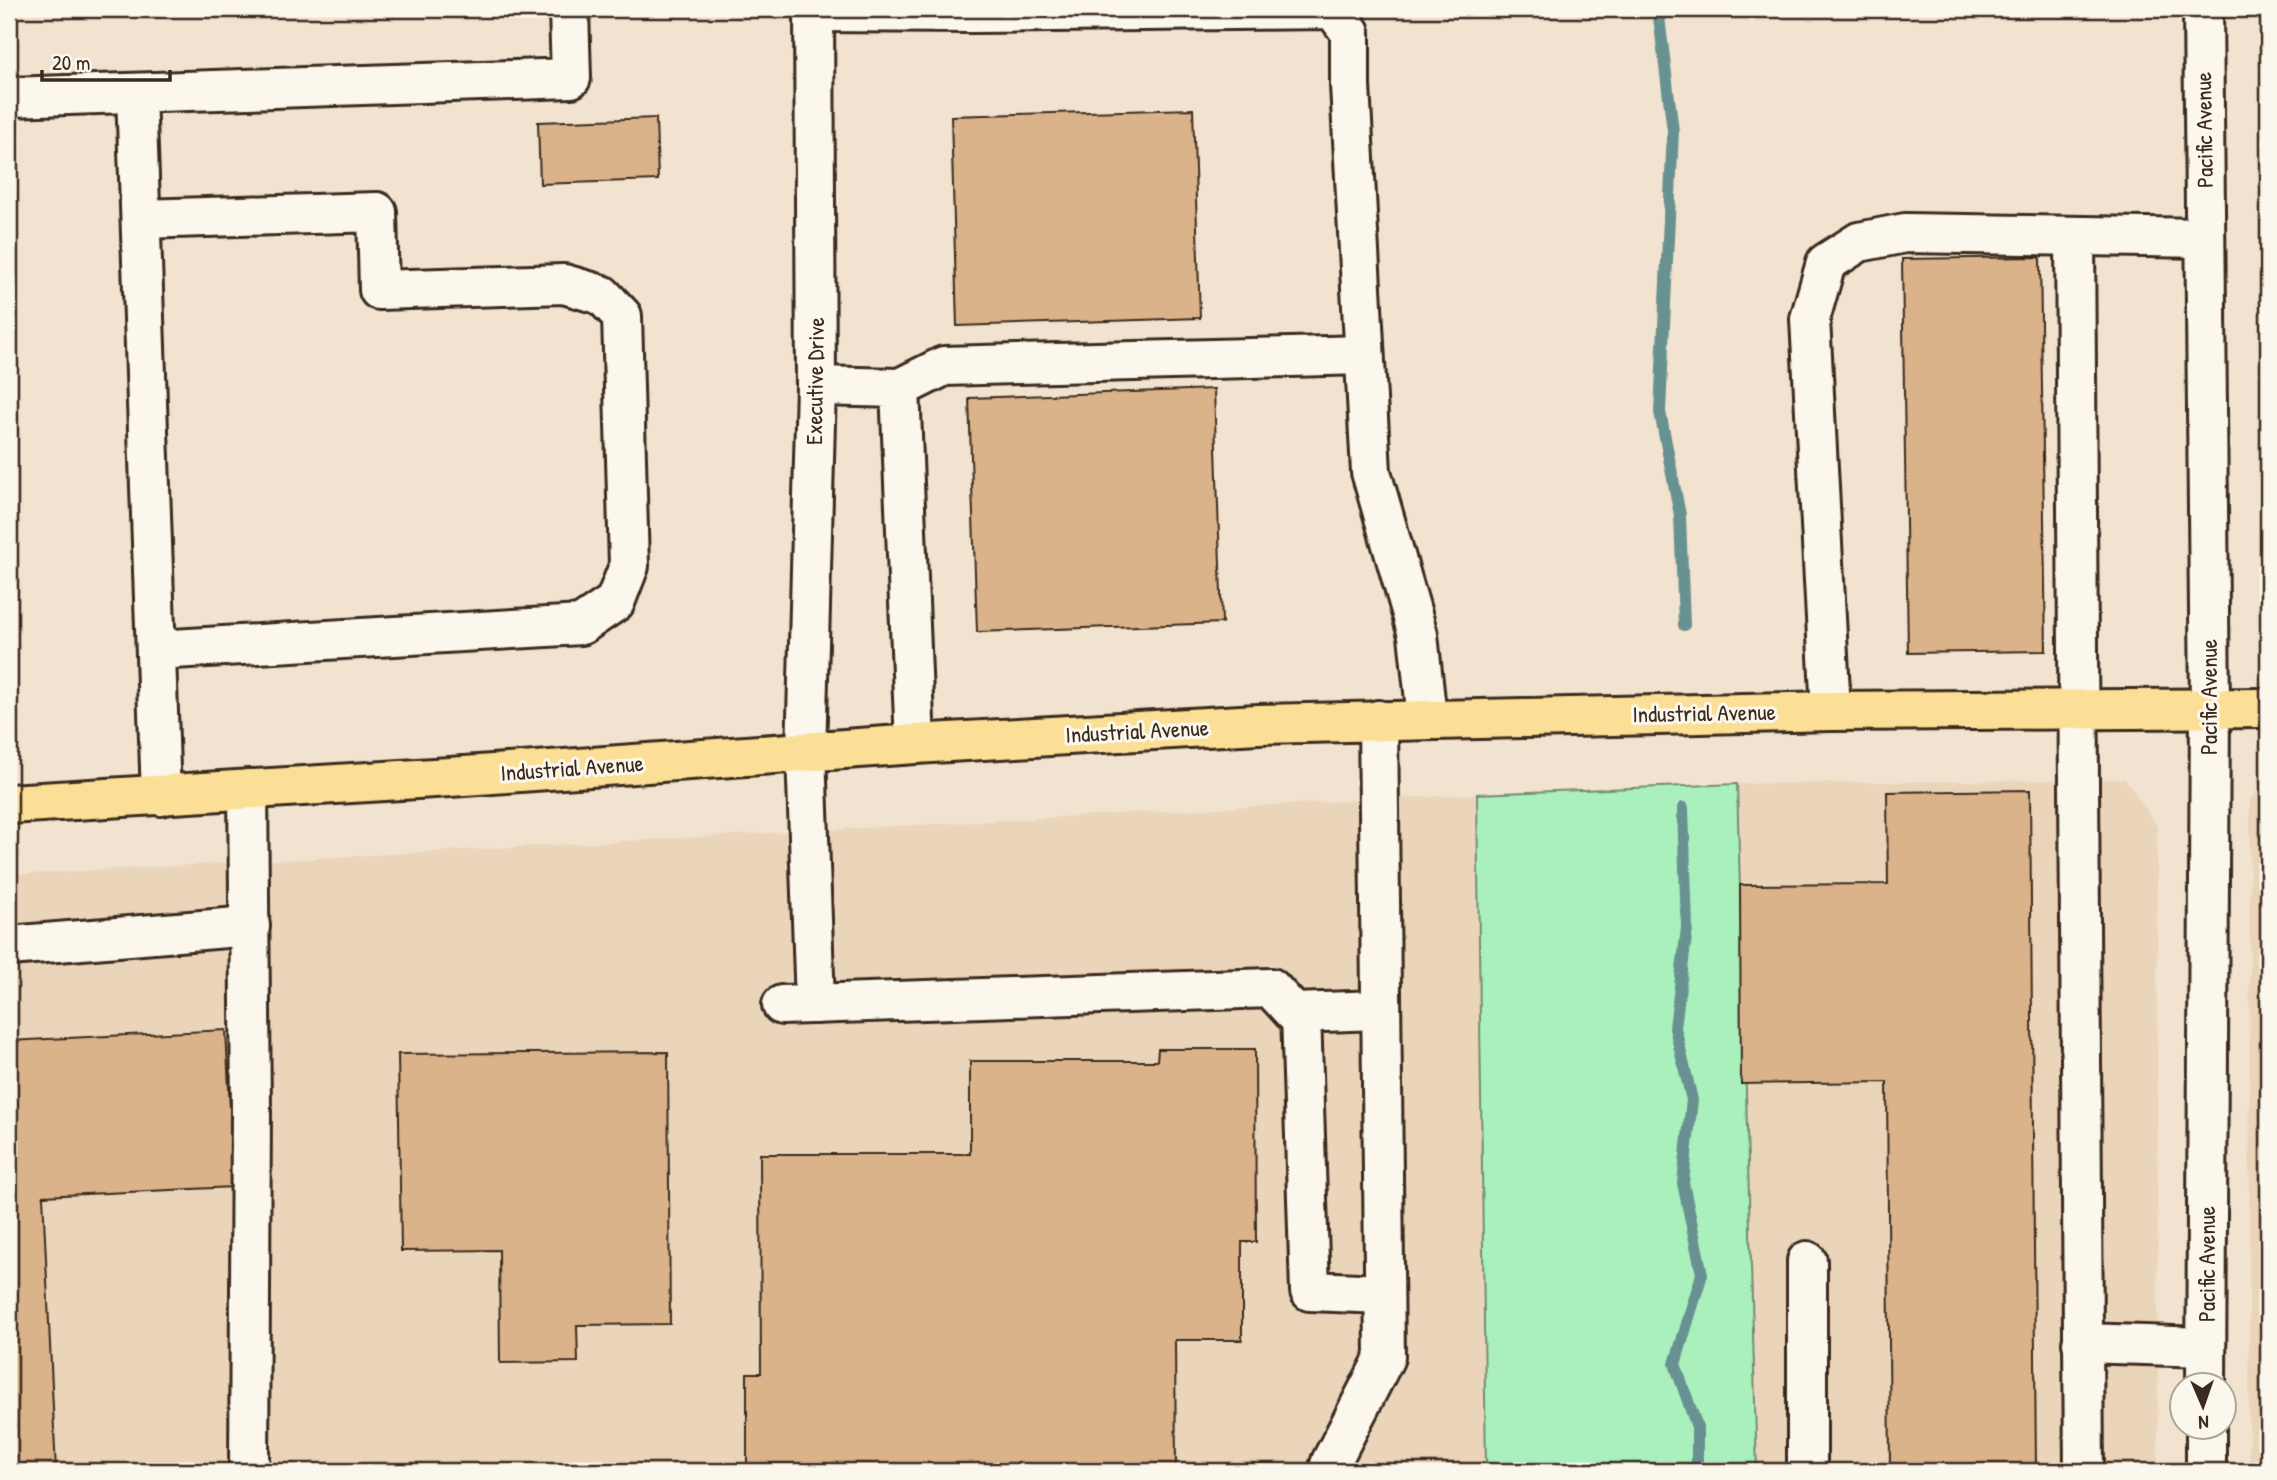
<svg xmlns="http://www.w3.org/2000/svg" width="2277" height="1480" font-family="'Patrick Hand',sans-serif">
  <rect width="100%" height="100%" fill="#f1e3cf"/>
  <filter id="ink" filterUnits="userSpaceOnUse"><feTurbulence type="fractalNoise" baseFrequency=".0143" numOctaves="2"/><feDisplacementMap in="SourceGraphic" scale="14" xChannelSelector="R" yChannelSelector="G"/><feConvolveMatrix kernelMatrix="1 2 1 2 8 2 1 2 1" color-interpolation-filters="sRGB"/></filter>
  <g filter="url(#ink)">
    <!-- built -->
    <g fill="#ead5bb">
      <polygon points="2125,779 2157,826 2158,1471 1757,1471 1737,784"/>
      <polygon points="2268,782 2268,1471 2249,1471 2250,799"/>
      <polygon points="1477,794 1486,1471 9,1471 9,875"/>
    </g>
    <!-- green -->
    <polygon fill="#aaf0bd" stroke="#728d6e" stroke-width="2" points="1737,784 1757,1471 1486,1471 1477,794"/>
    <g fill="none" stroke-linecap="round" stroke-linejoin="round">
      <!-- stream -->
      <g stroke="#689291" stroke-width="12">
        <polyline points="1658,9 1673,131 1660,412 1680,515 1684,625"/>
        <polyline points="1683,808 1687,928 1675,1028 1692,1100 1683,1183 1702,1274 1675,1364 1697,1427 1697,1471"/>
      </g>
    </g>
    <!-- building -->
    <g fill="#dab38b" stroke="#3b2a1e" stroke-width="2">
      <polygon points="1193,109 1200,318 957,326 951,116"/>
      <polygon points="656,118 658,180 540,184 538,122"/>
      <polygon points="2040,257 2046,651 1908,653 1902,259"/>
      <polygon points="1214,389 1222,623 977,632 969,398"/>
      <polygon points="2030,790 2036,1471 1890,1471 1887,1082 1741,1084 1740,885 1888,884 1887,792"/>
      <polygon points="226,1030 234,1187 43,1196 56,1471 9,1471 9,1041"/>
      <polygon points="1158,1049 1255,1049 1256,1242 1242,1242 1242,1340 1175,1340 1176,1471 747,1471 747,1373 761,1373 760,1154 970,1154 970,1061 1157,1061"/>
      <polygon points="668,1052 670,1324 577,1325 578,1362 500,1363 499,1250 401,1251 398,1054"/>
    </g>
    <g fill="none" stroke-linecap="round" stroke-linejoin="round">
      <!-- minor casing -->
      <g stroke="#3b2a1e" stroke-width="44">
        <g id="minor">
          <polyline points="814,9 816,386 806,753 815,1004"/>
          <polyline points="2203,9 2210,708 2206,1386"/>
          <polyline points="814,12 973,13 1333,9 1350,32 1350,85 1371,472 1418,635 1427,719"/>
          <polyline points="136,93 161,796"/>
          <polyline points="9,97 571,78 569,9"/>
          <polyline points="141,219 377,212 379,290 564,284 602,295 622,316 629,566 615,602 581,625 156,650"/>
          <polyline points="2075,236 2084,1471"/>
          <polyline points="816,386 900,388 915,744"/>
          <polyline points="900,388 944,366 1364,355"/>
          <polyline points="1831,711 1810,319 1826,263 1859,242 1905,233 2205,238"/>
          <polyline points="248,789 251,1111 249,1471"/>
          <polyline points="9,946 250,926"/>
          <polyline points="782,1005 1271,988 1294,1013 1380,1010"/>
          <polyline points="1301,1013 1310,1291 1384,1294"/>
          <polyline points="2082,1343 2206,1347"/>
          <polyline points="1328,1471 1331,1462 1385,1357 1378,720"/>
          <polyline points="1807,1471 1807,1261"/>
          <polyline points="2206,1471 2206,1428"/>
        </g>
      </g>
      <!-- major casing -->
      <g stroke="#3b2a1e" stroke-width="44">
        <polyline id="major" points="9,804 450,777 915,744 1258,724 1831,711 2268,708"/>
      </g>
      <!-- minor -->
      <use href="#minor" stroke="#fbf7ec" stroke-width="38"/>
      <!-- major -->
      <use href="#major" stroke="#fbdf96" stroke-width="38"/>
    </g>
  </g>
  <g text-anchor="middle" stroke-width="6" stroke-linejoin="round" paint-order="stroke">
    <!-- street labels -->
    <g font-size="23" fill="#3b2a1e" stroke="#fbf7ec">
      <text transform="translate(2204 130) rotate(-91)" y="8">Pacific Avenue</text>
      <text transform="translate(815 381) rotate(-89)" y="8">Executive Drive</text>
      <text transform="translate(2209 697) rotate(-90)" y="8">Pacific Avenue</text>
      <text transform="translate(1704 713) rotate(-1)" y="8">Industrial Avenue</text>
      <text transform="translate(1137 731) rotate(-3)" y="8">Industrial Avenue</text>
      <text transform="translate(572 768) rotate(-4)" y="8">Industrial Avenue</text>
      <text transform="translate(2207 1264) rotate(-90)" y="8">Pacific Avenue</text>
    </g>
  </g>
  <!-- margin -->
  <rect width="2277" height="1480" fill="none" stroke="#fbf7ec" stroke-width="35"/>
  <rect x="18" y="18" width="2242" height="1445" fill="none" stroke="#3b2a1e" stroke-width="2.5" filter="url(#ink)"/>
  <!-- north arrow -->
  <g transform="translate(2203 1406) rotate(178)"><circle r="33" fill="#fbf7ec" stroke="#aea59a" stroke-width="2"/>
  <path d="M0-5L12 26L0 18L-12 26Z" fill="#3b2a1e"/>
  <text y="-10" font-size="19" font-weight="bold" text-anchor="middle" fill="#3b2a1e">N</text>
  </g>
  <!-- scale -->
  <path d="M42 70v10h128v-10" fill="none" stroke="#3b2a1e" stroke-width="3.5"/>
  <text x="52" y="70" font-size="21" fill="#3b2a1e" stroke="#fbf7ec" stroke-width="5" paint-order="stroke">20 m</text>
</svg>
